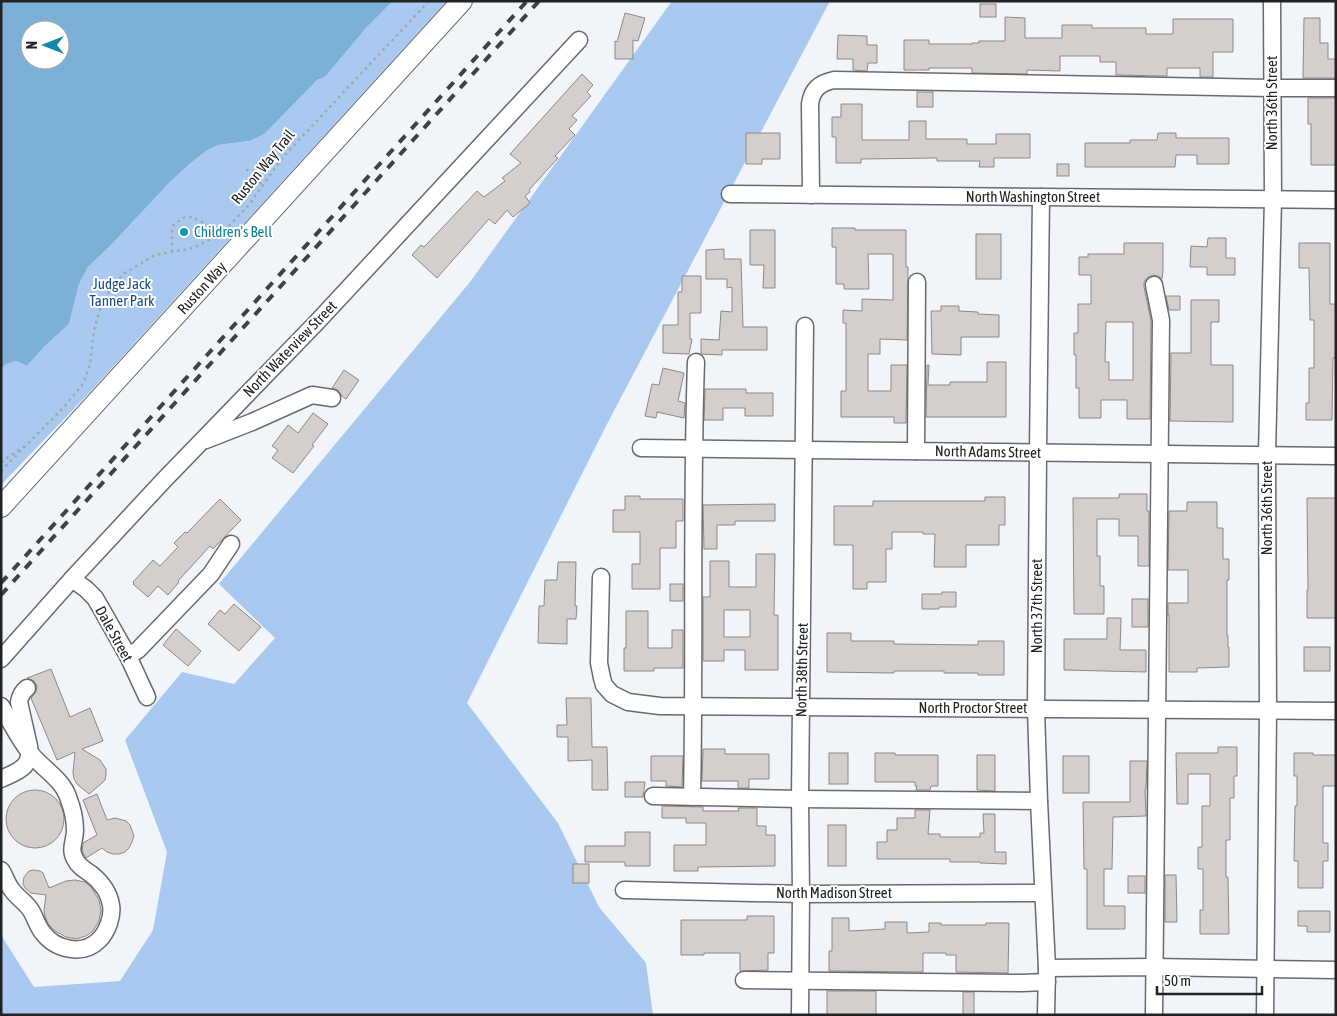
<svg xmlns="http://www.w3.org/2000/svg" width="1337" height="1016" font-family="'Asap Condensed',sans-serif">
  <rect width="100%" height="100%" fill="#f1f5fa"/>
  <!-- green -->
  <g fill="#a9c9f1">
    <polygon points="393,1 447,1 90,392 1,485 1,369 6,364 16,361 27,366 45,346 69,324 79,284 88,267 110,246 171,181 192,162 206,151 218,145 249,141 317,80 325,77 367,27"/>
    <polygon points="672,1 830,1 606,426 467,703 558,823 599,907 646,963 653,1015 1,1015 1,935 34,987 120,981 153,930 167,852 125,740 182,672 234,684 275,638 219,584 470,282"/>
  </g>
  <!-- water -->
  <path fill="#7db0d7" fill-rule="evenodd" d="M1,1H393L367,27L325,77L317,80L264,134L249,141L218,145L206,151L192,162L171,181L110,246L88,267L79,284L69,324L45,346L27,366L16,361L6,364L1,369ZM30,30H60V60H30Z"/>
  <!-- building -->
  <g fill="#d4cfcc" stroke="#8d8985" fill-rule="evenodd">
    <rect x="980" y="4" width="16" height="13"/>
    <polygon points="625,13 645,18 638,41 633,40 633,59 615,59 615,41 617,42"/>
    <polygon points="1005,17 1025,18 1025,38 1062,38 1062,25 1092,25 1092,28 1146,28 1146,34 1173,34 1173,19 1233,19 1233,52 1213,52 1213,77 1200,77 1200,68 1167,68 1167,76 1116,75 1116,62 1100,62 1100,56 1060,56 1060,71 1027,70 1027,74 972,73 972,68 929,68 929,70 904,70 904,40 929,40 929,44 972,44 972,43 979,43 979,41 1005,41"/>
    <polygon points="1304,18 1320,18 1320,43 1328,43 1328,59 1336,59 1336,78 1303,78"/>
    <polygon points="838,35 867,36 867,45 877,45 877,63 868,63 867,71 853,70 853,59 837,59"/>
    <polygon points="582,74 593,85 587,92 591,96 572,116 577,120 569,129 575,135 555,156 558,158 529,190 530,192 525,196 530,203 513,217 507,210 495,224 489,219 437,278 412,255 421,245 424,247 477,191 484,197 505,181 502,178 521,163 510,154"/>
    <rect x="917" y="92" width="16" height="15"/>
    <polygon points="1308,98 1336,98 1336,165 1311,165 1311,124 1308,124"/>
    <polygon points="841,104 862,104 862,140 909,140 909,121 926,121 926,139 967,139 967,144 996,144 996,134 1030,134 1030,158 994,158 994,167 979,167 980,161 937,161 937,158 861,159 861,163 836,163 836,137 832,137 832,117 841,117"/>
    <polygon points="746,133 780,133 780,159 762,159 762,164 746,164"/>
    <polygon points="1158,133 1176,133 1176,138 1229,138 1229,164 1197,164 1197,155 1176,155 1175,167 1085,167 1085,143 1130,143 1130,140 1157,140"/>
    <rect x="1057" y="164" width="12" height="12"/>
    <polygon points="832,228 855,228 855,230 906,230 906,267 908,267 907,340 880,339 880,354 868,354 868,391 891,391 891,365 907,365 906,423 894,423 894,417 841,417 841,391 846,391 846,323 843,323 843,310 862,311 862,299 893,300 893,254 868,254 869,289 844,289 844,284 836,284 836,247 832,247"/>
    <polygon points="750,230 775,230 775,288 763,288 764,265 750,265"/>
    <rect x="976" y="234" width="25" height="45"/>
    <polygon points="1208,238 1226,238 1226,258 1235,258 1235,275 1207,275 1207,267 1190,267 1191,246 1207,247"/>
    <path d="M1124,243H1163V271L1162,279L1158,276L1153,275L1148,277L1144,282V287L1151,321L1150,419H1127V400H1101V418H1079V388H1076V355H1074V333H1078V304H1091V275H1079V257H1088V254H1124ZM1106,322H1133V380H1109V362H1105Z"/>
    <polygon points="1299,243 1330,243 1330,304 1336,304 1336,358 1333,358 1332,420 1306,420 1306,403 1309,403 1309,368 1314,368 1314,320 1310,320 1309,268 1299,268"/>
    <polygon points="724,249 724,259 741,259 743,327 767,327 767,350 722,350 722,355 701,354 701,339 719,340 721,311 732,312 732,287 727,288 727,279 706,279 706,250"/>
    <polygon points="682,276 701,276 701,313 690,313 690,339 692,339 689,354 663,353 663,325 678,325 678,292 682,292"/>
    <polygon points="1166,296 1180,296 1180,310 1169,310"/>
    <polygon points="1191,300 1219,300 1219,322 1211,322 1211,365 1233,365 1233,422 1170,421 1171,353 1191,353"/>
    <polygon points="941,306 959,306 959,311 978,312 978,314 999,315 999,337 961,337 961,355 932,354 931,311 941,311"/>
    <polygon points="987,362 1006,362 1006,417 926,417 927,365 929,365 928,385 950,385 950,382 987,382"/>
    <polygon points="663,368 684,373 678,401 685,403 684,418 657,412 656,418 645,416 652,384 659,385"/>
    <polygon points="344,370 359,380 346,399 342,396 338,390 332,388"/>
    <polygon points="705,389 746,389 746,393 773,393 773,416 745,416 745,408 723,408 723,420 704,420"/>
    <polygon points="313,413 328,424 312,445 314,446 293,473 272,458 278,450 272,446 288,425 298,433"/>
    <polygon points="1119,494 1147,494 1147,511 1149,511 1149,566 1138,566 1138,536 1119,536 1119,519 1097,519 1097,556 1100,556 1100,586 1104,586 1104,614 1074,614 1073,498 1119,498"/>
    <polygon points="625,496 640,496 640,499 683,499 683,521 676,521 676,548 660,548 660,589 632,589 632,564 640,564 640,532 613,532 613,510 625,510"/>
    <polygon points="985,497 1005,497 1005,525 999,525 999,545 966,545 966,567 934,567 935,534 923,534 923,532 892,532 892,549 886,549 886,582 867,582 867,589 853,589 853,545 834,545 834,506 873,506 873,501 985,501"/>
    <polygon points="1307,498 1336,498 1336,618 1307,618 1307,590 1308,590"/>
    <polygon points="220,499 241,520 213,549 210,546 178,581 179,582 168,595 158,586 148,597 133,584 134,583 133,582 153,560 160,566 178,547 174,543 185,532 187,533"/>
    <polygon points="1187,502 1217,502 1217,528 1223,528 1223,559 1229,559 1229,580 1227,580 1227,636 1228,636 1228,647 1229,647 1229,667 1197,668 1197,672 1169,672 1169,615 1168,615 1168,603 1188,603 1188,570 1168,570 1169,511 1187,511"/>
    <polygon points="775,504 775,521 735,521 735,525 717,525 717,549 704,549 703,505"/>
    <path d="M756,554H775L774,615H778V670H745V650H724V661H703V597H710V561H729V587H756ZM724,610H750V637H724Z"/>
    <polygon points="558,562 576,562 575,606 577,606 576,619 567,619 567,644 538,643 539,606 544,606 545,580 557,580"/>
    <rect x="670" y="584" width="13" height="17"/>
    <polygon points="942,592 956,592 956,607 939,607 939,609 922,609 922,594 942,594"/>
    <rect x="1132" y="599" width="16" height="28"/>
    <polygon points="234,604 261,627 239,651 208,624 220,610 225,614"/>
    <polygon points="626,611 648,611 648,648 672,648 672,630 683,630 683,668 654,668 654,671 624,671 624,648 626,648"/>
    <polygon points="1107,618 1121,618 1120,650 1146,650 1146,672 1064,670 1064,639 1107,639"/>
    <polygon points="176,629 201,651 188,666 163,645"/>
    <polygon points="827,633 851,633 851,641 894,641 894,644 978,645 978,641 1004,641 1004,675 978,675 978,673 944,673 944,671 894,671 894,673 827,672"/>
    <rect x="1304" y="647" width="26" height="24"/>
    <polygon points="51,669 70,717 90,708 103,741 82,749 100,760 106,769 106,775 105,780 101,784 89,794 77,784 74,779 73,773 75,752 57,760 31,698 36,692 37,686 34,681 27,678"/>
    <polygon points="566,698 591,698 592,747 607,747 608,790 592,790 592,760 568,761 568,737 557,737 557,725 567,725"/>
    <polygon points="1218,747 1237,747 1237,776 1234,776 1234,798 1230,798 1230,840 1226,840 1226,877 1228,877 1229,934 1200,934 1200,910 1203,910 1203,869 1198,869 1198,847 1202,847 1202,806 1210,806 1210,774 1188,774 1188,804 1177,804 1176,753 1218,753"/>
    <polygon points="703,749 725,749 725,754 769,754 769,779 749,779 749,788 738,788 738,781 702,781"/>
    <rect x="829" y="753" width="19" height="31"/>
    <polygon points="875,753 895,753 895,755 938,755 938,786 931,786 930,790 916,790 917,786 915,786 915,782 875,782"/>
    <polygon points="1294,753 1313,753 1313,755 1336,755 1336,786 1323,786 1323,843 1328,843 1328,861 1323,861 1323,888 1298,888 1298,861 1294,861 1295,806 1297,806 1297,776 1294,776"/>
    <polygon points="977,755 995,755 995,791 977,790"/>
    <polygon points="651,756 683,756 682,787 666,786 666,781 651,781"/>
    <rect x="1063" y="756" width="26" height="37"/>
    <polygon points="1130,761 1147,761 1146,789 1145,789 1146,816 1113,817 1112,869 1104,869 1104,906 1125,906 1125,929 1087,929 1087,869 1084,869 1083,802 1130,802"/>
    <polygon points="625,782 645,782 643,797 625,797"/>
    <circle cx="35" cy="819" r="29"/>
    <polygon points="97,794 107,820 115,818 126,821 130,825 134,836 132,842 129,848 125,852 119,854 113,854 107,852 102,848 86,858 82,851 83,843 97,835 83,800"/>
    <polygon points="662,806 703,807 703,811 739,811 738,808 757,808 757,826 766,826 766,835 775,835 775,866 698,867 698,871 674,871 674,845 706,845 706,823 686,823 686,818 662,818"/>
    <polygon points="915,810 930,810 928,834 940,834 940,837 980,837 980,833 984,833 983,814 995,814 995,852 1006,852 1006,864 980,863 980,862 950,862 950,859 877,859 877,842 887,842 887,830 897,830 897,818 915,818"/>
    <rect x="828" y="825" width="18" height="41"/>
    <polygon points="625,832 650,832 650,866 625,866 625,862 585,862 585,846 625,846"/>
    <rect x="573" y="864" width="16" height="19"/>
    <polygon points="33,870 40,871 43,873 49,888 66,881 75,880 85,882 91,887 99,900 101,910 99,921 93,931 86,936 76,939 66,937 55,931 49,925 45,917 44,910 46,895 31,893 25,888 23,884 24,877 29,871"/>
    <polygon points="1165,875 1176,875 1177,922 1165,922"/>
    <rect x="1128" y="876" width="17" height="17"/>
    <polygon points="1298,911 1330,911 1330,932 1307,932 1307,926 1298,926"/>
    <polygon points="747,916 774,916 774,953 768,953 768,970 740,971 740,953 704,953 704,955 681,955 681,920 747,920"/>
    <polygon points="832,918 849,918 849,931 885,929 885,922 907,922 907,933 929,932 929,923 941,923 941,925 986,925 986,923 1009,923 1008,973 956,972 956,955 946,955 946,953 923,953 923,972 829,971 829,951 832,951"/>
    <rect x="827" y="991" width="49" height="24"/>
    <rect x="963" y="992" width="11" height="23"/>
  </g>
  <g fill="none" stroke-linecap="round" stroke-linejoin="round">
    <!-- minor casing -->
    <g stroke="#676b6f" stroke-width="19">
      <g id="minor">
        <polyline points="730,194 1336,200"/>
        <path d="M811,195L810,104C812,89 820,83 834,80L1272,88H1336"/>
        <polyline points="1041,197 1038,452 1036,709 1039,801 1047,968 1046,1015"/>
        <polyline points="1154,285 1161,320 1154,1015"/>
        <polyline points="206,440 252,422 312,395 332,398"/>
        <polyline points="641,448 1336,456"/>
        <polyline points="916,451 917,282"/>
        <polyline points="601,577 599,663 602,678 604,685 612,694 628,702 660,706 1336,711"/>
        <polyline points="72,579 86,589 95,598 102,610 128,656 147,697"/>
        <polyline points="128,656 138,650 211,574 231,544"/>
        <polyline points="1,659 72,579 164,480 318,321 579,40"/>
        <path d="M1,706C11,722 19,740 31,754C42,768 62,779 68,797C72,807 75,819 75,830C75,841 69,849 75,859C78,866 85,870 91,874C101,882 109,892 111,905C113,917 107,932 99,940C83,956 56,950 43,933C37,926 35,916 30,909C25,902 17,897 12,890C7,884 5,876 1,870"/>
        <path d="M1,779C18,771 32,768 29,746L19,702C20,696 22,692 27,688"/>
        <polyline points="653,796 800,799 1039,801"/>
        <path d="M692,797C695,652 691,507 696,362"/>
        <polyline points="624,890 801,894 1043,893"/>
        <polyline points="1047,968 1154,967 1336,970"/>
        <polyline points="744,980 1022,983 1047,982"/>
        <polyline points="800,1015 801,894 800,799 805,326"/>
        <polyline points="1265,1015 1268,710 1267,454 1273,199 1272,1"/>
      </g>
    </g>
    <!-- major casing -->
    <g stroke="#676b6f" stroke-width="22">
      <polyline id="major" points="1,507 462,1"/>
    </g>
    <!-- path -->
    <g stroke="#a3a7aa" stroke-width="2.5" stroke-dasharray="2.5 4" stroke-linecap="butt">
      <polyline points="246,170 253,171 262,186"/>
      <polyline points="172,252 172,229 174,224 185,217 192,217 210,226 225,229"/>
      <polyline points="1,462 25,446"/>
      <polyline points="1,471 64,407 83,384 90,364 94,330 103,299 123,274 155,255 194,248 223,232 248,206 283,157 429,1"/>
    </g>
    <!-- minor -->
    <use href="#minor" stroke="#fff" stroke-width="16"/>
    <!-- major -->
    <use href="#major" stroke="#fff" stroke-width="20"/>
    <!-- rail -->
    <g stroke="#3f4143" stroke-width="4" stroke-dasharray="9 9" stroke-linecap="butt">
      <polyline points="1,583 527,1"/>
      <polyline points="1,595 539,1"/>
    </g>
  </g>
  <!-- markers -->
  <circle fill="#0f9aa8" stroke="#fff" stroke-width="2" cx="184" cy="232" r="5"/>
  <g text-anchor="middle" stroke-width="4" stroke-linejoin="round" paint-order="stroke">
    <!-- street labels -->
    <g font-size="15" fill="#202223" stroke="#fff">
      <text transform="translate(1272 103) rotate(-90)" y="5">North 36th Street</text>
      <text transform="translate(263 167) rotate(-51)" y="5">Ruston Way Trail</text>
      <text x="1033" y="202">North Washington Street</text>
      <text transform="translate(202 288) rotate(-48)" y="5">Ruston Way</text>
      <text transform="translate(290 349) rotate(-46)" y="5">North Waterview Street</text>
      <text transform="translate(988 452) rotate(1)" y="5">North Adams Street</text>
      <text transform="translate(1267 508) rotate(-90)" y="5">North 36th Street</text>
      <text transform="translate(1037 606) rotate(-90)" y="5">North 37th Street</text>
      <text transform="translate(114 634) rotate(61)" y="5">Dale Street</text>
      <text transform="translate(802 670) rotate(-89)" y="5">North 38th Street</text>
      <text x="973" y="713">North Proctor Street</text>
      <text x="834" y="898">North Madison Street</text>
    </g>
    <!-- culture labels -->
    <g font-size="15" fill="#0d838f" stroke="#fff" text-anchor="start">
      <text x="194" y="237">Children's Bell</text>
    </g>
    <!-- park labels -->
    <g font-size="15" fill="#1e4f88" stroke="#fff">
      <text x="122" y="289">Judge Jack<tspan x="122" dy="17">Tanner Park</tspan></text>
    </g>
  </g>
  <!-- border -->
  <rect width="1337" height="1016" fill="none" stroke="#202223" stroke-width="5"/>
  <!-- north arrow -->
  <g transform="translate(45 45) rotate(270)"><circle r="24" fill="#ffffff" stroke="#a6a7a7"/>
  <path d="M0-4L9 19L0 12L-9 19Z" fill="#1587ac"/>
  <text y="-8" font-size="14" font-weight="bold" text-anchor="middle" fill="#202223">N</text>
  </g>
  <!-- scale -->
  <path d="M1157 986v8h105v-8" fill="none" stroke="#202223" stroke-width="2.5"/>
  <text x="1164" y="986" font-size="15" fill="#202223" stroke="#ffffff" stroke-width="4" paint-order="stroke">50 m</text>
</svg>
